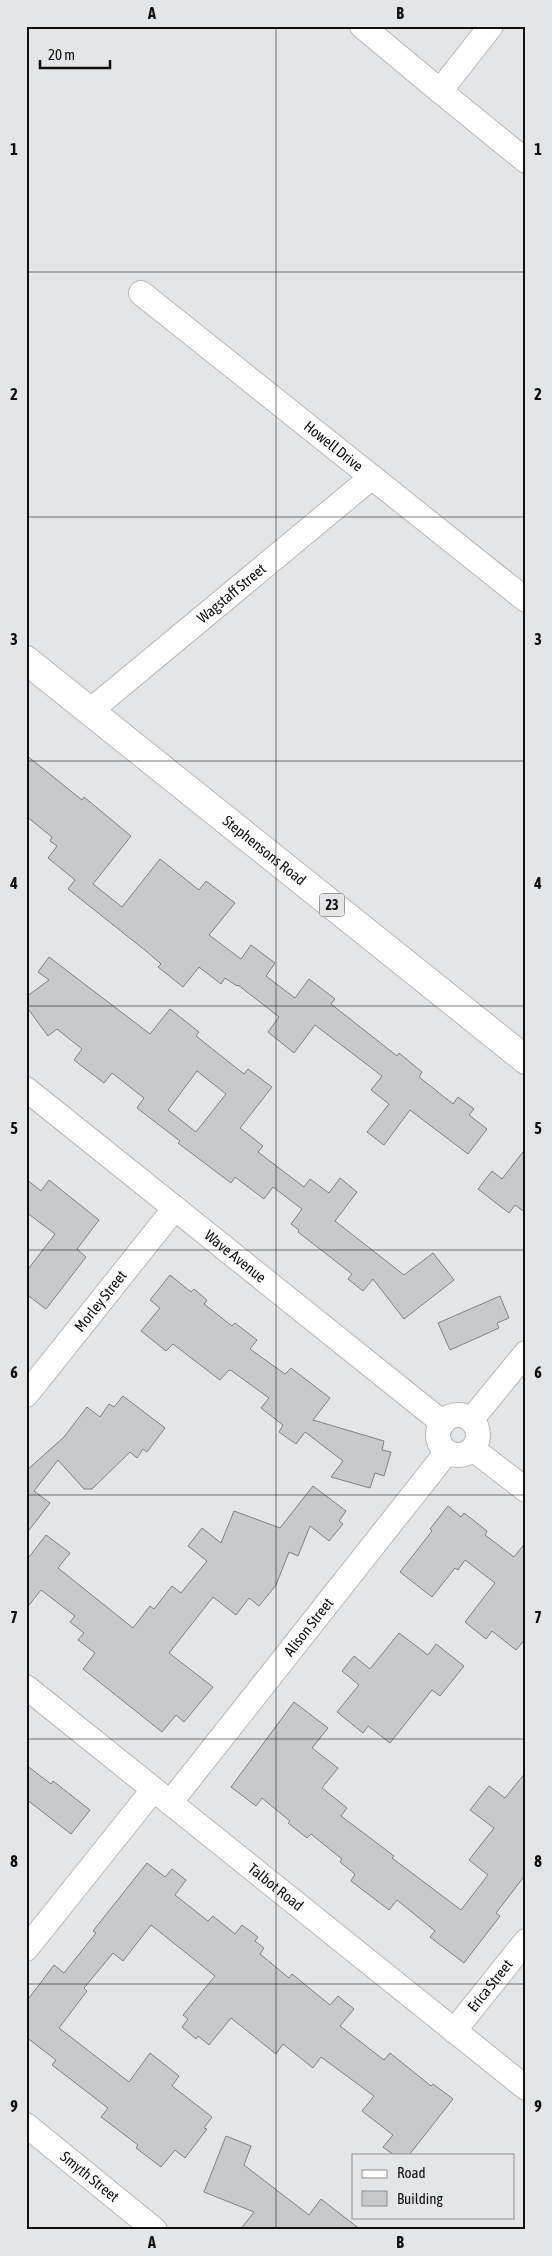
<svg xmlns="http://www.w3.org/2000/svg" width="552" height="2256" font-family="'Asap Condensed',sans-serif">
  <rect width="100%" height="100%" fill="#e4e5e7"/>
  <!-- building -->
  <g fill="#c7c9cb" stroke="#7f8082" fill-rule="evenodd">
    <polygon points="26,755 82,800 84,797 131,836 93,884 122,907 160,859 199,890 206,881 235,903 209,935 241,959 251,945 275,963 266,976 295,998 309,979 335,999 331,1004 397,1056 399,1053 422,1072 419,1077 453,1104 458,1097 474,1109 469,1115 487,1129 468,1154 410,1110 384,1145 367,1132 389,1104 371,1090 382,1076 315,1025 294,1053 268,1032 279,1017 238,985 237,986 225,978 221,984 199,967 183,987 158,967 161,964 146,951 68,889 75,880 48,858 57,846 50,841 52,837 26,816"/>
    <path d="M49,957L150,1034L170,1009L199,1032L196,1036L244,1074L248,1069L272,1087L240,1128L263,1146L258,1152L304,1187L310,1179L329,1193L340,1178L357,1192L335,1221L404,1275L433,1253L454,1280L404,1319L373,1279L363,1291L348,1279L352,1274L298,1232L299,1230L291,1224L302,1209L273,1187L264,1199L235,1177L231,1183L178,1143L180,1141L137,1108L144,1098L112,1073L104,1083L74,1060L82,1049L57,1029L48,1036L26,1006V997L49,980L38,972ZM197,1071L226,1094L196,1132L168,1110Z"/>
    <polygon points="526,1148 526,1213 515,1205 509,1213 478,1189 492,1171 502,1179"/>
    <polygon points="26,1179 41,1191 49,1180 99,1220 77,1249 86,1257 46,1309 26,1294 26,1272 55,1234 26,1212"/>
    <polygon points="170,1275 191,1292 194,1289 207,1300 204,1304 232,1326 235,1323 257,1340 250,1349 285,1374 291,1368 330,1398 313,1420 384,1441 382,1450 391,1452 384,1476 375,1473 370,1488 331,1477 343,1461 305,1432 296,1444 279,1432 283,1425 261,1408 269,1398 232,1371 229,1370 220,1380 173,1344 166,1351 141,1331 160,1308 150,1300"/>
    <polygon points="500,1296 509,1318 497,1323 499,1328 450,1350 438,1323"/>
    <polygon points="123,1396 165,1428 147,1452 143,1449 137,1458 130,1452 92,1489 84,1489 58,1460 34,1491 50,1503 26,1534 26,1471 64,1437 87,1407 100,1417 109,1404 114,1407"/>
    <polygon points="313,1486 346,1511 339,1521 343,1524 329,1541 310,1526 298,1556 289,1552 276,1585 259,1606 249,1598 236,1615 213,1597 169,1653 213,1687 184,1722 176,1715 162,1732 83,1669 95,1653 78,1640 84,1633 70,1622 75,1616 41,1590 26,1609 26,1561 46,1535 70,1553 58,1568 133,1628 150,1606 154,1609 172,1586 181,1593 207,1561 188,1546 202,1528 221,1543 234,1511 280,1528"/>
    <polygon points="448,1506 461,1517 464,1513 487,1531 485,1535 514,1557 526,1542 526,1638 516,1650 492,1631 486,1639 465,1622 495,1583 465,1560 458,1570 455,1568 432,1597 400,1572 432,1531 430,1529"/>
    <polygon points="399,1633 428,1655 436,1644 464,1666 440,1696 432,1690 390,1743 368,1726 363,1733 337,1712 359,1685 342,1671 354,1656 370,1669"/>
    <polygon points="294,1702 328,1728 312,1748 338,1768 322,1788 347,1808 341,1816 394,1856 392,1858 461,1910 488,1875 469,1860 494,1828 470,1810 489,1786 505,1798 526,1772 526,1874 496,1913 500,1916 464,1963 430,1937 435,1931 397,1900 389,1910 351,1881 355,1874 340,1862 342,1859 311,1834 307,1838 288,1823 290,1821 262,1798 256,1806 231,1787"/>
    <polygon points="26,1765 51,1784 53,1781 90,1810 71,1834 26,1799"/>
    <polygon points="147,1863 165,1877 172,1869 186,1880 175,1895 208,1921 213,1916 235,1934 242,1925 258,1937 255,1941 264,1948 260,1954 289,1978 292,1974 330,2005 338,1996 354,2009 340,2026 384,2060 390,2053 431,2086 433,2084 453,2099 409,2155 394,2155 383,2147 393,2135 362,2111 374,2096 321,2057 313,2068 283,2044 276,2054 231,2018 209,2045 198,2036 196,2039 182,2027 188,2019 183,2015 215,1976 151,1925 123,1961 113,1953 84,1988 87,1991 59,2028 129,2082 150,2053 179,2076 172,2086 212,2117 204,2128 207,2129 185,2158 175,2150 161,2167 136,2148 138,2145 101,2117 108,2108 52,2065 56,2060 26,2037 26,2002 54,1965 64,1973 96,1933 93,1931"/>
    <polygon points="226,2136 251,2146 244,2165 309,2215 321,2199 361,2230 240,2230 254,2212 204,2192"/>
  </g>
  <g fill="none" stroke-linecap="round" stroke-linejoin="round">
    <!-- street casing -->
    <g stroke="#b6b7b9" stroke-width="26">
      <g id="street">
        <polyline points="362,26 440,91"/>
        <polyline points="491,26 440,91 526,161"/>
        <path id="s1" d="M141,293L526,600"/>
        <path id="s2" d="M90,711L372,477"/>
        <path id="s3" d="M26,1089L443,1423"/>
        <path id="s4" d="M26,1395L175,1208"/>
        <circle cx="458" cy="1435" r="20"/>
        <polyline points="471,1420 526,1353"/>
        <polyline points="473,1449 526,1490"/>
        <path id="s5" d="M26,1687L526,2088"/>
        <path id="s6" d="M170,1803L447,1452"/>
        <polyline points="26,1949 153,1790"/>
        <path id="s7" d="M454,2031L526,1941"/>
        <path id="s8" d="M26,2125L155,2230"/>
      </g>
    </g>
    <!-- primary casing -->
    <g stroke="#b6b7b9" stroke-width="30">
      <g id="primary">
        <path id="s9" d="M26,660L526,1060"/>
      </g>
    </g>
    <!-- street -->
    <use href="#street" stroke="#fff" stroke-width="24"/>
    <!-- primary -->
    <use href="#primary" stroke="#fff" stroke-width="28"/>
  </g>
  <!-- grid -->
  <path fill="none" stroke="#0f0f10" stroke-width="1" stroke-opacity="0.55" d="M276,26V2230M26,272H526M26,517H526M26,761H526M26,1006H526M26,1250H526M26,1495H526M26,1739H526M26,1984H526"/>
  <g text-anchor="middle" stroke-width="4" stroke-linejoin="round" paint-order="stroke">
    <!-- shield labels -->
    <rect fill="#e4e5e7" stroke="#4f4f50" stroke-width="1" x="319.5" y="893.5" width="25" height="23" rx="4"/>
    <g font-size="14" font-weight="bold" fill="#0f0f10">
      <text x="332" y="910">23</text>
    </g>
    <!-- street labels -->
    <g font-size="15" fill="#0f0f10" stroke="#e4e5e7">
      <text dy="5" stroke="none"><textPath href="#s1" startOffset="246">Howell Drive</textPath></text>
      <text dy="5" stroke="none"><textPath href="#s2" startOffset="184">Wagstaff Street</textPath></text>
      <text dy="5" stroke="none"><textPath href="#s9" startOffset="305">Stephensons Road</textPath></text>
      <text dy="5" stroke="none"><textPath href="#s3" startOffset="268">Wave Avenue</textPath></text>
      <text dy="5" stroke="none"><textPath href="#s4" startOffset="120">Morley Street</textPath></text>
      <text dy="5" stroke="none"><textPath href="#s6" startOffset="224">Alison Street</textPath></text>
      <text dy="5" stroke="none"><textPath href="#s5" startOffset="320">Talbot Road</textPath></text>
      <text dy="5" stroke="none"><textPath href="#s7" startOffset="58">Erica Street</textPath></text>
      <text dy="5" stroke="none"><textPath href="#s8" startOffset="82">Smyth Street</textPath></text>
    </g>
  </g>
  <!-- border -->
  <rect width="552" height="2256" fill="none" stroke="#e4e5e7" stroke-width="55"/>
  <!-- legend -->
  <rect x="352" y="2154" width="162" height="65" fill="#e4e5e7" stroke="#8f8f91"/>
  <rect x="362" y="2170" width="25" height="8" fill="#ffffff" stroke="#8f8f91"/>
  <text x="397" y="2178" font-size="15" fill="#0f0f10">Road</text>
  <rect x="362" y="2191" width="25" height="15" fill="#c7c9cb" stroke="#8f8f91"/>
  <text x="397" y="2204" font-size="15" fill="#0f0f10">Building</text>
  <!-- scale -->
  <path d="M40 60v8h70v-8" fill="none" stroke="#0f0f10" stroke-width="2.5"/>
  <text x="48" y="60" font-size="15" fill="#0f0f10" stroke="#e4e5e7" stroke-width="4" paint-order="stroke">20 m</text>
  <rect x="28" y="28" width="496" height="2200" fill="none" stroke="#0f0f10" stroke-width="2"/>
  <g font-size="16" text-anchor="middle" font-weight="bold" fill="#0f0f10">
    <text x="152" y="19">A</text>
    <text x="400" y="19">B</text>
    <text x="14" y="155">1</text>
    <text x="538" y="155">1</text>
    <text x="14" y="400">2</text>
    <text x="538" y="400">2</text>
    <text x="14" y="645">3</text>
    <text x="538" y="645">3</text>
    <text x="14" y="889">4</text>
    <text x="538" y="889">4</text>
    <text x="14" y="1134">5</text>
    <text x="538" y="1134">5</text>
    <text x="14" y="1378">6</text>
    <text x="538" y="1378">6</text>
    <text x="14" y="1623">7</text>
    <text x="538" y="1623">7</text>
    <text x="14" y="1867">8</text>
    <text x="538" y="1867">8</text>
    <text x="14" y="2112">9</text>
    <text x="538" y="2112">9</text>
    <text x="152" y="2248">A</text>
    <text x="400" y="2248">B</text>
  </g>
</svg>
